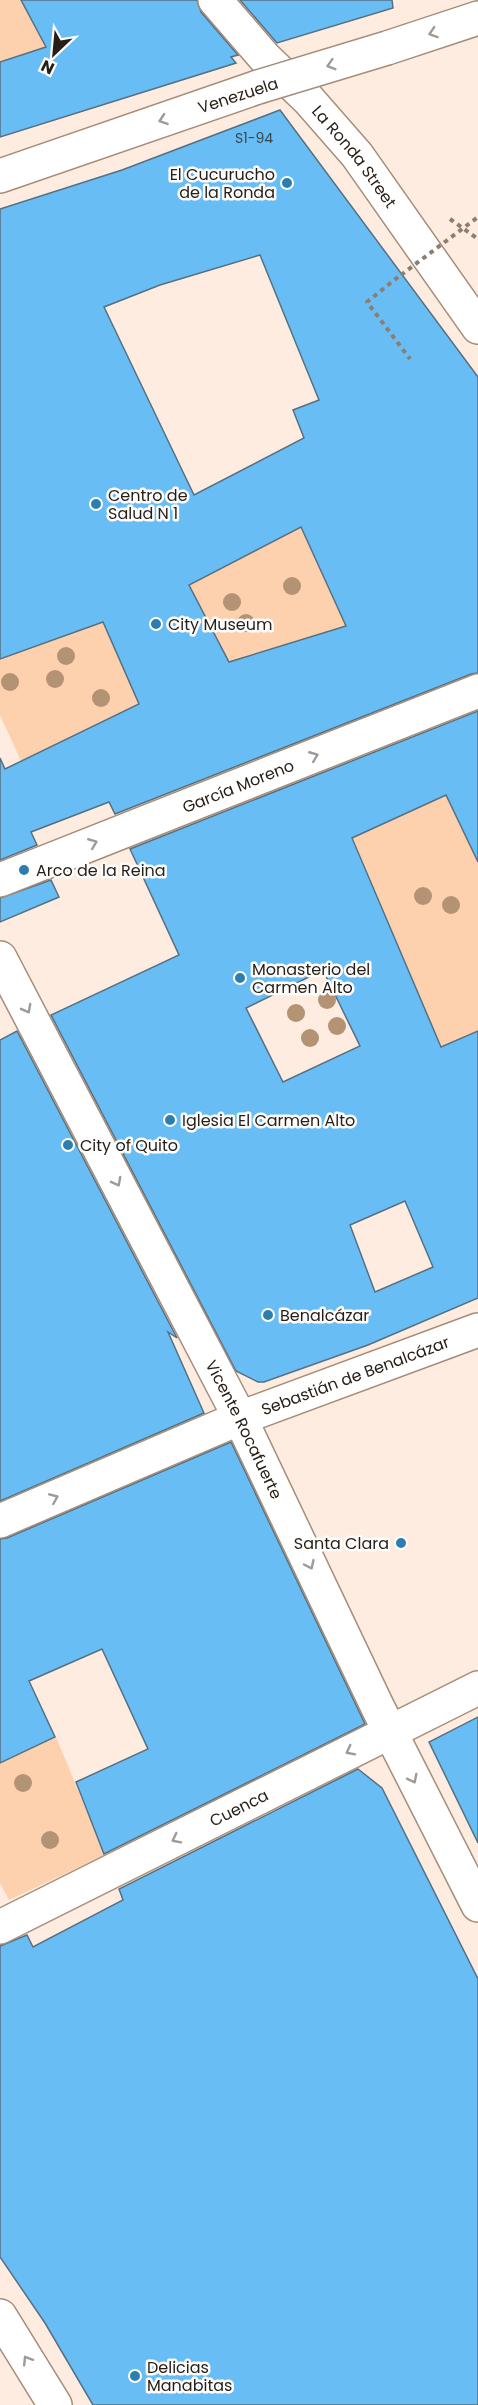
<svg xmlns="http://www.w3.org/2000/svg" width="478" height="2405" font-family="Poppins,sans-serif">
  <rect width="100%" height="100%" fill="#fdecdf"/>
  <!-- green -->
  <g fill="#fdd1ae">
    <polygon points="0,0 21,0 46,47 0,62"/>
    <polygon points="301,527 346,626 229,662 189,585"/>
    <polygon points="103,622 139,704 21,761 0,715 0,659"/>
    <polygon points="446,795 478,862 478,1031 441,1047 353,838"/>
    <polygon points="56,1737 105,1855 9,1900 0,1883 0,1763"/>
  </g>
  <!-- building -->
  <g fill="#69bdf5" stroke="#567082" stroke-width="1.5" fill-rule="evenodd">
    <polygon points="21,0 197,0 201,12 238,55 231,57 236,63 0,137 0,62 46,47"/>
    <polygon points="240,0 392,0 393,8 277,43"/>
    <path d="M280,110L478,377V673L471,674L115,814L109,802L31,832L37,845L0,860V758L5,769L139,704L103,622L0,659V209L122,170ZM260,255L319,400L293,410L304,438L194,495L104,307L160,285ZM301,527L346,626L229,662L189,585Z"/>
    <path d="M478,711V862L446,795L352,838L441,1047L478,1031V1298L368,1345L264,1382H258L236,1371L51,1015L179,955L130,849ZM323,970L360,1046L283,1082L246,1008ZM405,1201L433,1267L375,1292L350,1225Z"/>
    <polygon points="51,880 59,897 0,922 0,898"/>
    <polygon points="17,1031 177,1338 168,1332 204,1413 0,1501 0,1040"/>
    <polygon points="231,1442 365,1724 104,1854 76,1782 148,1749 102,1649 29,1681 55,1737 0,1763 0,1539 7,1538"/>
    <polygon points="478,1717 478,1843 429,1742"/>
    <polygon points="358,1769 382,1788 478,1979 478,2405 93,2405 45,2323 0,2257 0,1946 27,1935 33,1947 123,1900 119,1889"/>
  </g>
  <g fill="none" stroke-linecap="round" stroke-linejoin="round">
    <!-- minor casing -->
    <g stroke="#a68d79" stroke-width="36">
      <g id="minor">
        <path id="s1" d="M215,0L265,58L308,99L357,155L478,327"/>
        <polyline points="387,48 478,18"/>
        <polyline points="0,176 258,87"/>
        <path id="s2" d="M0,880L478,691"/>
        <path id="s3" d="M0,958L240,1418L378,1708L478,1905"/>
        <path id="s4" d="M0,1521L240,1418L478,1330"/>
        <path id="s5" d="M0,1927L478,1688"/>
        <polyline points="0,2316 55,2405"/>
      </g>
    </g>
    <!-- path -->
    <g stroke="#8b7e74" stroke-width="4" stroke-dasharray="4.5 4.5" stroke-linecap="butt">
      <polyline points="450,219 478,239"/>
      <polyline points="398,277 367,302 410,359"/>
    </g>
    <!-- minor -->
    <use href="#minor" stroke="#fff" stroke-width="33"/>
    <!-- minor-bridge casing -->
    <g stroke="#a68d79" stroke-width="36" stroke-linecap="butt">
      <polyline id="minor-bridge" points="258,87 387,48"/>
    </g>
    <!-- path-bridge -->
    <polyline stroke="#8b7e74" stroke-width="4" stroke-dasharray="4.5 4.5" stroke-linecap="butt" points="401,275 478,217"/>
    <!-- minor-bridge -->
    <use href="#minor-bridge" stroke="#fff" stroke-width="33"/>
  </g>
  <!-- trees -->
  <g fill="#b49274">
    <circle cx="292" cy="586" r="9"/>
    <circle cx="232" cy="602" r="9"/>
    <circle cx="246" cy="623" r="9"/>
    <circle cx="66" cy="656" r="9"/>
    <circle cx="55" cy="679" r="9"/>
    <circle cx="10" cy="682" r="9"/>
    <circle cx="101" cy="698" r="9"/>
    <circle cx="423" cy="896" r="9"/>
    <circle cx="451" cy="905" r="9"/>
    <circle cx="327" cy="1000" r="9"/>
    <circle cx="296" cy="1013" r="9"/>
    <circle cx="337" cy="1026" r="9"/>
    <circle cx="310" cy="1038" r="9"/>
    <circle cx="23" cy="1783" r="9"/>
    <circle cx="50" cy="1840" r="9"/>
  </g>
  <!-- one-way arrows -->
  <defs><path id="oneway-chevron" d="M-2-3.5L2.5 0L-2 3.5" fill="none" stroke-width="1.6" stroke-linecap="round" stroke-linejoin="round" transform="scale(1.5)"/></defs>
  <g stroke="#9e9a96">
    <use href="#oneway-chevron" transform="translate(433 33) rotate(162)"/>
    <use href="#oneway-chevron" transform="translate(331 65) rotate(163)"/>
    <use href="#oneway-chevron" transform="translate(163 120) rotate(161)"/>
    <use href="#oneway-chevron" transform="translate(314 756) rotate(-22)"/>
    <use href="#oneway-chevron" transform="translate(93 843) rotate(-22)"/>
    <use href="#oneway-chevron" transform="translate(27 1009) rotate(62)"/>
    <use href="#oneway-chevron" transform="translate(117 1182) rotate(62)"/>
    <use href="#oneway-chevron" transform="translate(54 1498) rotate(-23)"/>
    <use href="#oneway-chevron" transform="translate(310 1565) rotate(65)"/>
    <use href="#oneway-chevron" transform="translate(350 1751) rotate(153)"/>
    <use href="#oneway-chevron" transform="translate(413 1779) rotate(63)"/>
    <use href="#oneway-chevron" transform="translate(176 1839) rotate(153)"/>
    <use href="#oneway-chevron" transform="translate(27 2360) rotate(-122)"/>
  </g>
  <!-- markers -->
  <g fill="#2d7eaf" stroke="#fdfdfd" stroke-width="2">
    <circle cx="287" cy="183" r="6"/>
    <circle cx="96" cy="504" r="6"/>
    <circle cx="156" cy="624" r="6"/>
    <circle cx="24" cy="870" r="6"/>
    <circle cx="240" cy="978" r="6"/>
    <circle cx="170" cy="1120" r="6"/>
    <circle cx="68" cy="1145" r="6"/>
    <circle cx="268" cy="1315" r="6"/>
    <circle cx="401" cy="1543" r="6"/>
    <circle cx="135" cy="2376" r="6"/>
  </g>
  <g text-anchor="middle" stroke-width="5" stroke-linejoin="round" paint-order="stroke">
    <!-- number labels -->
    <g font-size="14" fill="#38464e">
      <text x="254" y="143">S1-94</text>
    </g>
    <!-- street labels -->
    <g font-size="16" fill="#271e16" stroke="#fdfdfd">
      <text transform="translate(238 95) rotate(-18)" y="6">Venezuela</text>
      <text dy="6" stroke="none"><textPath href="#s1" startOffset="210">La Ronda Street</textPath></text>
      <text dy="6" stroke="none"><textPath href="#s2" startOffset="256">García Moreno</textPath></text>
      <text dy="6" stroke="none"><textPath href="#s4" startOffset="384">Sebastián de Benalcázar</textPath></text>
      <text dy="6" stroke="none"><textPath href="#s3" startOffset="531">Vicente Rocafuerte</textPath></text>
      <text dy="6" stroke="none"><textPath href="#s5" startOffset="267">Cuenca</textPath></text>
    </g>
    <!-- poi labels -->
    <g font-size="16" fill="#271e16" stroke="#fdfdfd" text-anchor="start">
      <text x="275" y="180" text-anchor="end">El Cucurucho<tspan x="275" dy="18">de la Ronda</tspan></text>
      <text x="108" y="501">Centro de<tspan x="108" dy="18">Salud N 1</tspan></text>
      <text x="168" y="630">City Museum</text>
      <text x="36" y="876">Arco de la Reina</text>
      <text x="252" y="975">Monasterio del<tspan x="252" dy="18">Carmen Alto</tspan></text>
      <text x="182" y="1126">Iglesia El Carmen Alto</text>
      <text x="80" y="1151">City of Quito</text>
      <text x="280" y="1321">Benalcázar</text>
      <text x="389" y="1549" text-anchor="end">Santa Clara</text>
      <text x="147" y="2373">Delicias<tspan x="147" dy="18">Manabitas</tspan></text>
    </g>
  </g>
  <!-- north arrow -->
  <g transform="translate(54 54) rotate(206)" stroke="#fdfdfd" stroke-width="4.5" paint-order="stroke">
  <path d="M0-4.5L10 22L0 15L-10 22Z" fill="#271e16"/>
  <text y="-9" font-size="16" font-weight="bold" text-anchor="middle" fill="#271e16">N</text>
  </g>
</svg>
